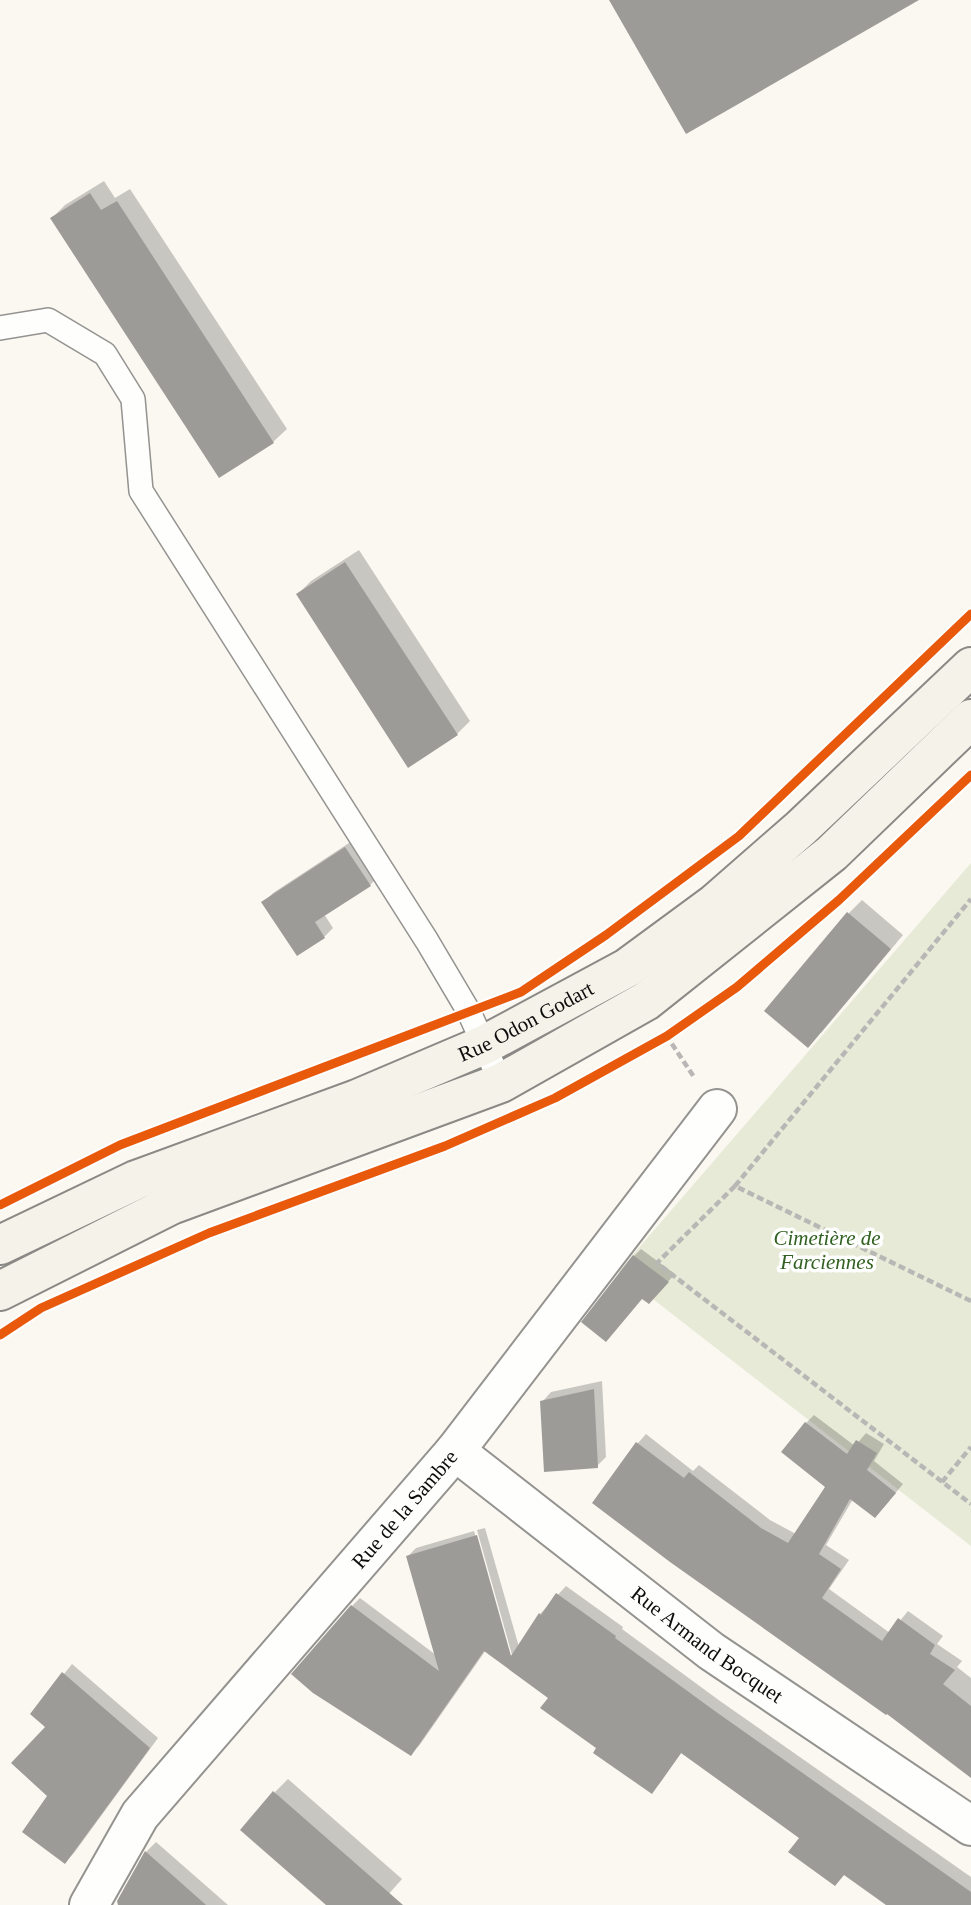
<svg xmlns="http://www.w3.org/2000/svg" width="971" height="1905" font-family="Georgia,serif">
  <rect width="100%" height="100%" fill="#faf8f1"/>
  <!-- cemetery -->
  <polygon fill="#e6ead6" points="971,863 971,1546 618,1272"/>
  <!-- shadow -->
  <g fill="#0003">
    <polygon points="104,181 115,198 130,189 287,429 273,442 219,476 52,218 65,205"/>
    <polygon points="359,550 470,721 457,734 298,594 311,581"/>
    <polygon points="355,839 379,876 370,885 324,914 333,928 324,937 264,902 273,893"/>
    <polygon points="862,900 903,935 821,1033 766,1011 849,913"/>
    <polygon points="641,1249 675,1274 656,1295 634,1256"/>
    <polygon points="602,1381 606,1457 597,1466 542,1402 551,1392"/>
    <polygon points="814,1415 855,1446 866,1433 884,1444 874,1461 903,1484 883,1508 853,1499 826,1545 849,1560 829,1589 890,1633 908,1611 943,1636 937,1644 962,1661 957,1667 971,1678 971,1775 887,1712 595,1503 638,1443 646,1434 693,1471 699,1465 770,1520 796,1534 827,1487 806,1423"/>
    <polygon points="485,1528 519,1647 540,1614 566,1586 623,1627 622,1629 720,1701 971,1877 971,1905 889,1905 801,1837 682,1752 660,1783 651,1792 599,1748 550,1697 486,1650 419,1746 410,1754 352,1606 360,1598 436,1655 408,1556 416,1548 474,1531 509,1655 512,1655 477,1530"/>
    <polygon points="72,1664 158,1738 74,1853 65,1862 49,1795 48,1727 32,1714"/>
    <polygon points="288,1779 402,1879 379,1905 329,1905 275,1792"/>
    <polygon points="156,1842 228,1905 119,1905 146,1852"/>
  </g>
  <!-- building -->
  <g fill="#9d9b97">
    <polygon points="609,0 919,0 686,134"/>
    <polygon points="90,193 101,210 117,201 274,443 219,478 50,218"/>
    <polygon points="345,562 458,735 408,768 296,594"/>
    <polygon points="345,847 371,886 315,922 325,938 297,956 261,902"/>
    <polygon points="847,912 891,949 808,1048 764,1011"/>
    <polygon points="633,1255 669,1282 649,1304 642,1299 606,1342 581,1322"/>
    <polygon points="594,1389 598,1468 544,1472 540,1401"/>
    <polygon points="805,1422 847,1454 856,1440 877,1453 867,1470 896,1493 875,1518 850,1499 819,1554 841,1569 822,1598 882,1641 898,1618 935,1645 930,1654 955,1670 943,1684 971,1706 971,1778 887,1714 886,1715 670,1562 592,1503 636,1442 684,1478 689,1472 761,1528 788,1543 825,1487 781,1452"/>
    <polygon points="477,1535 511,1656 539,1613 541,1615 556,1593 616,1636 615,1638 712,1709 971,1892 971,1905 886,1905 844,1875 835,1886 788,1852 799,1838 681,1753 652,1794 593,1753 596,1748 540,1708 548,1698 484,1651 411,1756 313,1693 291,1674 351,1605 439,1671 406,1556"/>
    <polygon points="62,1672 150,1748 65,1864 22,1832 47,1796 11,1763 45,1727 30,1714"/>
    <polygon points="273,1791 403,1905 326,1905 240,1830"/>
    <polygon points="145,1851 170,1873 206,1905 118,1905 117,1901"/>
  </g>
  <g fill="none" stroke-linecap="round" stroke-linejoin="round">
    <!-- lane casing -->
    <g stroke="#949390" stroke-width="26">
      <polyline id="lane" points="0,328 48,320 105,354 133,399 141,491 427,941 469,1012 501,1083"/>
    </g>
    <!-- street casing -->
    <g stroke="#949390" stroke-width="42">
      <g id="street">
        <path id="s1" d="M455,1451L711,1651L971,1826"/>
        <path id="s2" d="M89,1905L140,1815L455,1451L717,1109"/>
      </g>
    </g>
    <!-- secondary casing -->
    <g stroke="#8a8986" stroke-width="42">
      <g id="secondary">
        <path id="s3" d="M0,1245L136,1180L357,1099L484,1045L627,968L714,904L801,828L971,667"/>
        <polyline points="0,1291 171,1205 501,1083 646,1001 832,853 971,719"/>
      </g>
    </g>
    <!-- path -->
    <g stroke="#b8b7b6" stroke-width="4.5" stroke-dasharray="7 3.5" stroke-linecap="butt">
      <polyline points="954,631 971,614"/>
      <polyline points="695,1016 737,987 803,930"/>
      <polyline points="666,1035 694,1077"/>
      <polyline points="735,1186 971,899"/>
      <polyline points="971,1301 735,1186 657,1263 971,1504"/>
      <polyline points="942,1482 971,1447"/>
    </g>
    <!-- lane -->
    <use href="#lane" stroke="#fefefd" stroke-width="23"/>
    <!-- street -->
    <use href="#street" stroke="#fefefd" stroke-width="38"/>
    <!-- secondary -->
    <use href="#secondary" stroke="#f4f2e9" stroke-width="38"/>
    <!-- cycleway casing -->
    <g stroke="#fff" stroke-width="13">
      <g id="cycleway">
        <polyline points="0,1205 120,1145 521,992 606,935 739,836 971,614"/>
        <polyline points="0,1335 41,1308 209,1233 445,1146 555,1098 667,1036 737,987 839,900 971,775"/>
      </g>
    </g>
    <!-- cycleway -->
    <use href="#cycleway" stroke="#e8590c" stroke-width="9"/>
  </g>
  <g text-anchor="middle" stroke-width="7" stroke-linejoin="round" paint-order="stroke">
    <!-- street labels -->
    <g font-size="21" fill="#0d0d0d" stroke="#fff">
      <text dy="7" stroke="none"><textPath href="#s3" startOffset="572">Rue Odon Godart</textPath></text>
      <text dy="7" stroke="none"><textPath href="#s2" startOffset="508">Rue de la Sambre</textPath></text>
      <text dy="7" stroke="none"><textPath href="#s1" startOffset="318">Rue Armand Bocquet</textPath></text>
    </g>
    <!-- park labels -->
    <g font-size="21" font-style="italic" fill="#316121" stroke="#fff">
      <text x="827" y="1245">Cimetière de<tspan x="827" dy="24">Farciennes</tspan></text>
    </g>
  </g>
</svg>
